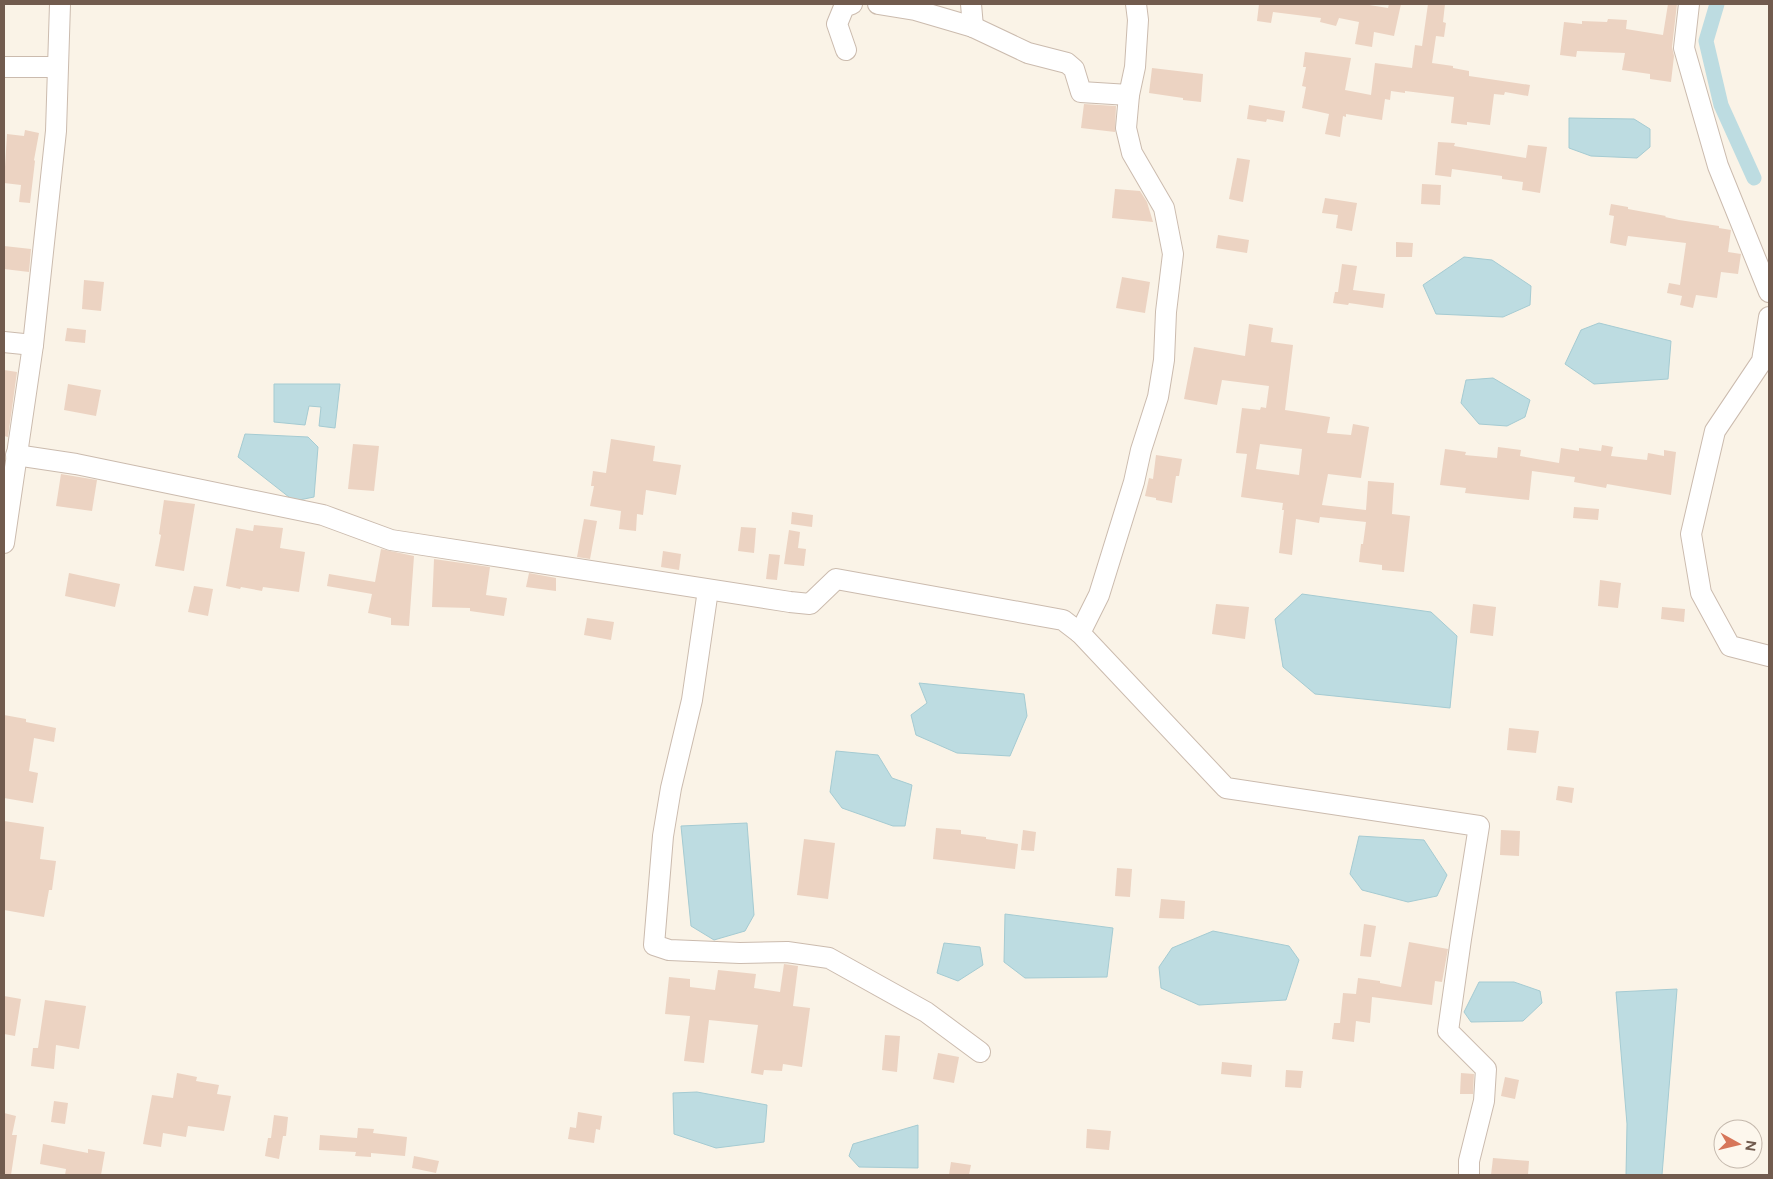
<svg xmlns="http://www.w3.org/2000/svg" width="1773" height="1179" font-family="Figtree,sans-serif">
  <rect width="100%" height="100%" fill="#faf3e7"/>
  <!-- water -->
  <g fill="#bddce1" stroke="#a5cbd2">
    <polygon points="1569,118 1634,119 1650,129 1650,147 1637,158 1591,156 1569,148"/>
    <polygon points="1464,257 1492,260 1531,286 1530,305 1503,317 1436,314 1423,285"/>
    <polygon points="1599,323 1671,341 1668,379 1594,384 1565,364 1581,330"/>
    <polygon points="1493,378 1530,400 1525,417 1507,426 1479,424 1461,403 1466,380"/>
    <polygon points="274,384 340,384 335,428 319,426 321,407 309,406 305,425 274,422"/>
    <polygon points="245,434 308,437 318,447 314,497 294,501 238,457"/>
    <polygon points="1302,594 1431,612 1457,636 1450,708 1315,694 1283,667 1275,619"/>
    <polygon points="919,683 1024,694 1027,716 1010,756 957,753 916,735 911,715 927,703"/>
    <polygon points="836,751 878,755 892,778 912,785 905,826 893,826 842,808 830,792"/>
    <polygon points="747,823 754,915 745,931 714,940 691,926 681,826"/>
    <polygon points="1359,836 1424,840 1447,875 1437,896 1408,902 1362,890 1350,874"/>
    <polygon points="1005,914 1113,928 1107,977 1025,978 1004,962"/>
    <polygon points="1213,931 1289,946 1299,960 1286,1000 1199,1005 1161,988 1159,967 1172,948"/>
    <polygon points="944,943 980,947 983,965 958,981 937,973"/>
    <polygon points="1479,982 1514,982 1540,991 1542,1003 1523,1021 1471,1022 1464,1012"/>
    <polygon points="1677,989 1662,1175 1626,1175 1627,1124 1616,992"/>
    <polygon points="697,1092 767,1105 764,1142 716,1148 674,1134 673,1093"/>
    <polygon points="918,1125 918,1168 859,1167 849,1156 853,1144"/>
  </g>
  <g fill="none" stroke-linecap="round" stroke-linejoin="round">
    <!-- canal -->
    <polyline stroke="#bddce1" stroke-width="15" points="1717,4 1706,41 1721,105 1754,178"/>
  </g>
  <!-- building -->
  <g fill="#ecd3c2" fill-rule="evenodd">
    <polygon points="1259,4 1363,4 1388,8 1389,4 1401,4 1394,36 1374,32 1372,47 1355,44 1359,22 1339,18 1336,26 1320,22 1321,18 1273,12 1271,23 1257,21"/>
    <polygon points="1428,4 1445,4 1443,22 1446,23 1444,37 1436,36 1432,63 1453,66 1453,68 1469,71 1469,76 1530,85 1528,96 1505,92 1504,95 1494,94 1490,125 1467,122 1467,125 1451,123 1454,97 1405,91 1405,93 1391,91 1390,100 1385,99 1382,120 1346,114 1346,117 1343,116 1340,137 1325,134 1329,114 1302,108 1306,87 1302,86 1306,67 1303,67 1305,52 1351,58 1345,90 1371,95 1375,63 1412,68 1415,45 1422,46"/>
    <polygon points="1668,4 1677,4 1672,47 1674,56 1671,82 1650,79 1650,74 1622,70 1625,53 1577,51 1576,57 1560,55 1564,22 1582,24 1582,21 1607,22 1608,19 1627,20 1626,29 1663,35"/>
    <polygon points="1152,68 1203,74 1201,102 1183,100 1183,98 1149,93"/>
    <polygon points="1084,104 1116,106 1115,132 1081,128"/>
    <polygon points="1249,105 1285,111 1283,122 1267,119 1266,122 1247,119"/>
    <polygon points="25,130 39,133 34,160 35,161 30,203 19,202 21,185 4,183 7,134 24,136"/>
    <polygon points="1438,142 1455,143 1454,146 1526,158 1528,145 1547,147 1540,193 1522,190 1523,182 1502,179 1502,176 1452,169 1451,177 1435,175"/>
    <polygon points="1237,158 1250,160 1243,202 1229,199"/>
    <polygon points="1422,184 1441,185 1440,205 1421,204"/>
    <polygon points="1115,189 1140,191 1147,202 1153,222 1112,218"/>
    <polygon points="1325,198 1357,203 1352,231 1336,228 1338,215 1322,213"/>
    <polygon points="1611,204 1628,207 1628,209 1666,216 1665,217 1679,220 1719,226 1719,228 1731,230 1728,252 1741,254 1738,274 1721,272 1717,298 1696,295 1693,308 1680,305 1682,296 1667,293 1669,283 1680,285 1686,243 1628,236 1626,246 1610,243 1614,216 1609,215"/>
    <polygon points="1218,235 1249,240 1247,253 1216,248"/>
    <polygon points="1396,242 1413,243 1412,257 1396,257"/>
    <polygon points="4,246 31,249 29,272 4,269"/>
    <polygon points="1342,264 1357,266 1353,290 1385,294 1383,308 1349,303 1348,305 1333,303 1335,292 1338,292"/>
    <polygon points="1122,277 1150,282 1145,313 1116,308"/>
    <polygon points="84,280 104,282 101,311 82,309"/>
    <path d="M1249,324L1273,328L1271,342L1293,345L1285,410L1330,417L1327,433L1351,435L1353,424L1369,427L1361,478L1328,474L1322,505L1366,510L1368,481L1394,483L1392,514L1410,516L1404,572L1382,570V565L1359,562L1361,544H1363L1366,522L1320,517L1319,523L1296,519L1292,555L1279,553L1284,510H1282L1283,503L1241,497L1247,454L1236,453L1242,408L1260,410L1261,407L1266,408L1269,386L1222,380L1217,405L1184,399L1194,347L1245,356ZM1260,444L1302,449L1299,475L1256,469Z"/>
    <polygon points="67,328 86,330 85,343 65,341"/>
    <polygon points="4,370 17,372 8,437 4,436"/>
    <polygon points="68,384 101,390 96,416 64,410"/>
    <polygon points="611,439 655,446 653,461 681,465 676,495 646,490 643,515 637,514 636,531 619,529 621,511 590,506 594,486 591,486 593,471 606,473"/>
    <polygon points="353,444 379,446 374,491 348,489"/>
    <polygon points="1602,445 1613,447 1611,456 1647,460 1648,453 1664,456 1664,450 1676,452 1671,495 1607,484 1606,488 1595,486 1574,482 1575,477 1532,471 1529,500 1465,493 1466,488 1440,485 1445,449 1466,452 1465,455 1497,458 1498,447 1521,450 1520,456 1559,463 1561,448 1579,451 1579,448 1601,451"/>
    <polygon points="1156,455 1182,459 1179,476 1176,476 1172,503 1156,500 1156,498 1145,496 1149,478 1153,479"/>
    <polygon points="61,474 97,480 92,511 56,506"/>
    <polygon points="164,500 195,504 184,571 155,566 161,535 159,534"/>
    <polygon points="1574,507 1599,509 1598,520 1573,518"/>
    <polygon points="792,512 813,515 812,527 791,524"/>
    <polygon points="584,519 597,521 590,559 577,557"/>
    <polygon points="254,525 283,528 280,548 305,552 299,592 263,587 262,591 241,587 240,589 226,586 236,528 253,531"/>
    <polygon points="741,527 756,528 754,553 738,551"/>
    <polygon points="789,530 800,532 798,548 806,549 804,566 784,564"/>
    <polygon points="381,549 414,556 409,626 391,625 391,618 368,613 372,594 327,586 329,574 375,582"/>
    <polygon points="663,551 681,554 679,570 661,567"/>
    <polygon points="769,554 780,555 777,580 766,579"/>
    <polygon points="434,559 490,567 486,595 507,598 504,616 470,611 470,608 432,607"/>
    <polygon points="69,573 120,584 115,607 65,596"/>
    <polygon points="529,573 556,578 556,591 526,587"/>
    <polygon points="1600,580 1621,583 1618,608 1598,606"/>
    <polygon points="194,586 213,589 208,616 188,612"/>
    <polygon points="1216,604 1249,607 1245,639 1212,634"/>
    <polygon points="1473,604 1496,607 1493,636 1470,633"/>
    <polygon points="1662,607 1685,609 1684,622 1661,619"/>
    <polygon points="587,618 614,622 611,640 584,635"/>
    <polygon points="4,715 26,719 26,722 56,728 54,742 34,738 29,771 38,773 33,803 4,798"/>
    <polygon points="1509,728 1539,731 1536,753 1507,750"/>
    <polygon points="1558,786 1574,788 1572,803 1556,800"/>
    <polygon points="4,821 44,827 40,859 56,861 52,890 49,890 44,917 4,910"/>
    <polygon points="936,828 961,830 961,834 986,837 986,839 1018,844 1015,869 933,859"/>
    <polygon points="1023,830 1036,832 1034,851 1021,850"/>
    <polygon points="1501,830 1520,831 1519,856 1500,855"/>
    <polygon points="804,839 835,843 828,899 797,895"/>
    <polygon points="1117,868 1132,869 1130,897 1115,896"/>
    <polygon points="1161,899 1185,901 1184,919 1159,918"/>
    <polygon points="1364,924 1376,926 1371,957 1360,956"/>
    <polygon points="1409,942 1448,949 1442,982 1435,981 1432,1005 1372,997 1370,1023 1356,1021 1354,1042 1332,1039 1334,1023 1340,1023 1343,993 1356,994 1358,978 1380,981 1380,983 1401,987"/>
    <polygon points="784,964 798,966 793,1006 810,1008 802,1067 783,1064 782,1071 764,1070 763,1075 751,1073 758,1025 709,1020 704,1063 684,1061 690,1016 665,1014 669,977 690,979 690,987 715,990 718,970 756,974 754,988 780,992"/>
    <polygon points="4,996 21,999 15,1036 4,1034"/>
    <polygon points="45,1000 86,1006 79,1049 56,1045 54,1069 31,1066 33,1048 38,1048"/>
    <polygon points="885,1035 900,1036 897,1072 882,1070"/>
    <polygon points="938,1053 959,1057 954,1083 933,1079"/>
    <polygon points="1222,1062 1252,1065 1251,1077 1221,1074"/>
    <polygon points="1286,1070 1303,1071 1301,1088 1285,1087"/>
    <polygon points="177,1073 197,1077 196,1081 219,1085 217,1094 231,1096 224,1131 188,1126 186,1137 163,1133 161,1147 143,1144 152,1095 173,1098"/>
    <polygon points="1461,1073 1474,1074 1473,1094 1460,1094"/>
    <polygon points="1505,1077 1519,1080 1515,1099 1501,1096"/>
    <polygon points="54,1101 68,1103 65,1124 51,1122"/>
    <polygon points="578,1112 602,1116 600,1130 596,1129 594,1143 568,1139 570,1127 576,1128"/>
    <polygon points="4,1113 16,1116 12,1135 17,1135 11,1175 4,1175"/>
    <polygon points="274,1115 288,1117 286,1136 283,1136 279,1159 265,1156 268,1138 271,1138"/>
    <polygon points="358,1128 374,1129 373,1133 407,1137 405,1156 371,1153 371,1157 355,1156 356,1152 319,1150 320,1135 357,1138"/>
    <polygon points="1087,1129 1111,1131 1109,1150 1086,1148"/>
    <polygon points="43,1144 88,1153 88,1149 105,1152 101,1175 65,1175 66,1169 40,1164"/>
    <polygon points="414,1156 439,1161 436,1173 412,1168"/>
    <polygon points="1493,1158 1529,1161 1528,1175 1491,1175"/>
    <polygon points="951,1162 971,1165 969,1175 949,1175"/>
  </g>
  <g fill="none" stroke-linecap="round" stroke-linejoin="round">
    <!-- minor casing -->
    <g stroke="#cbbbae" stroke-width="22">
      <g id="minor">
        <polyline points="878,4 915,10 973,27 1028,53 1067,63 1074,69 1081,92 1129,95"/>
        <polyline points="971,4 973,27"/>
        <polyline points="1689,4 1684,48 1718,166 1769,292"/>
        <polyline points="846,50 837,24 844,7 852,4"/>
        <polyline points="4,67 57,67"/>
        <polyline points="1769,317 1762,361 1715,431 1691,534 1701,593 1730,646 1769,656"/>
        <polyline points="4,342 33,345"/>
        <polyline points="16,455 76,464 323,515 391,540 790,602 810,604 836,579 1063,620 1080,633 1226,788 1479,826 1461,939 1448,1031 1486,1069 1484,1101 1469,1161 1469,1175"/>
        <polyline points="4,543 33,345 56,131 60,4"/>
        <polyline points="708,590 692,700 671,788 663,836 654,945 669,950 740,953 787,952 829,958 926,1012 980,1052"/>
        <polyline points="1080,633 1099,595 1134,482 1141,450 1158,397 1164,360 1166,312 1173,254 1164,208 1132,153 1126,128 1129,95 1135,67 1138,20 1136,4"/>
      </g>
    </g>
    <!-- minor -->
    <use href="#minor" stroke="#fff" stroke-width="20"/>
  </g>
  <!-- border -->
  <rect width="1773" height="1179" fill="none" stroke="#715b4e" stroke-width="10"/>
  <!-- north arrow -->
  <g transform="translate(1738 1144) rotate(98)"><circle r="24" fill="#fdf7ed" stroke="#c5b9ad"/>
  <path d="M0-4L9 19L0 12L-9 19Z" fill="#d77659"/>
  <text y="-8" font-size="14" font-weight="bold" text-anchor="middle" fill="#715b4e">N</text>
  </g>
</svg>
